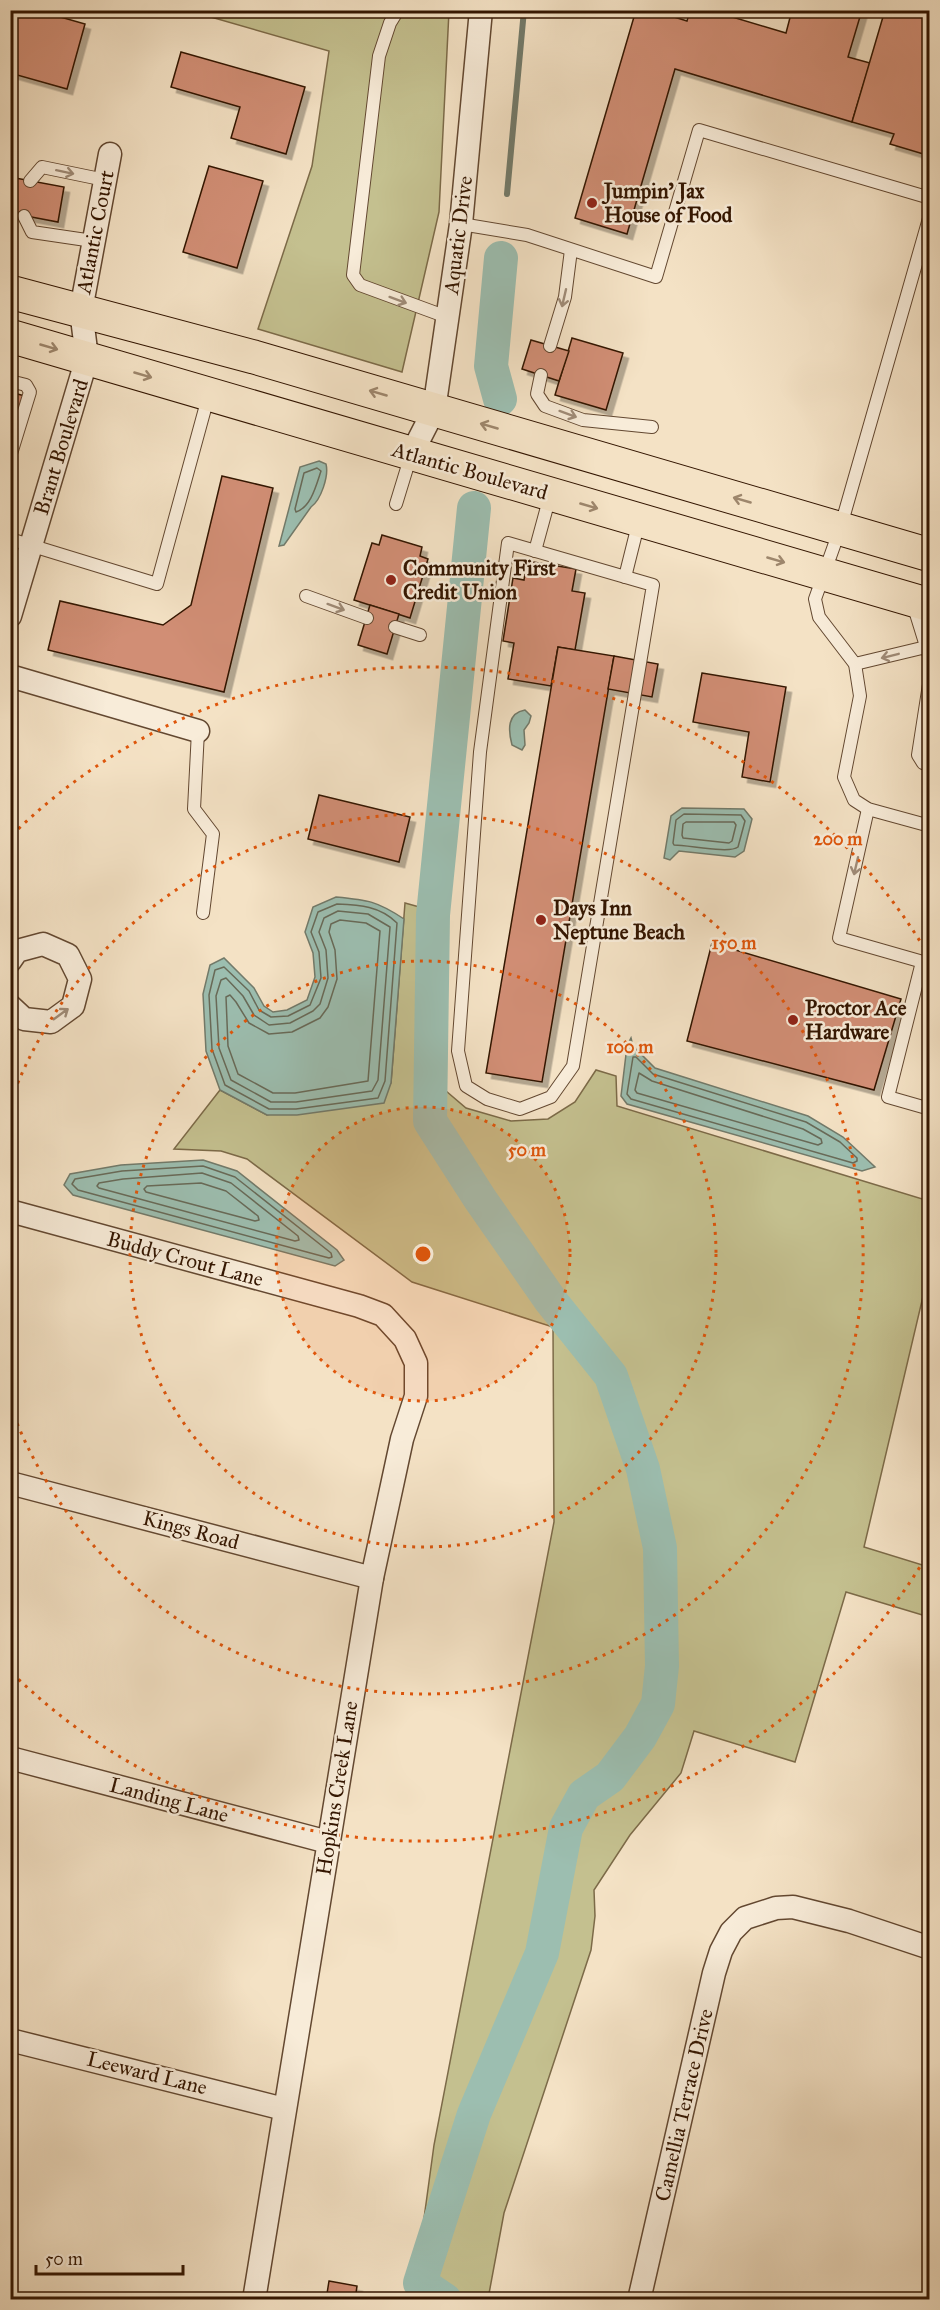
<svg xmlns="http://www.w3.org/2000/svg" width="940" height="2310" font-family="'IM FELL Great Primer',serif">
  <defs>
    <filter id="shadow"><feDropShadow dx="5.5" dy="5.5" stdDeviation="0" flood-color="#0004"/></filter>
  </defs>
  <rect width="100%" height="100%" fill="#f4e2c5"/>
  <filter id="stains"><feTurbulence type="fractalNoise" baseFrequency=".00333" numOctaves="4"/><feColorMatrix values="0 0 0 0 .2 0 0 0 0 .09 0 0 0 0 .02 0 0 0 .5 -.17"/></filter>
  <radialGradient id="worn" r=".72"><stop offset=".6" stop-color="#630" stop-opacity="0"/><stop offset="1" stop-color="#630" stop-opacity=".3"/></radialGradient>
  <!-- green -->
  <g fill="#c4c08f" stroke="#7c6a48" stroke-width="1.5">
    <polygon points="190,11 449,11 439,212 402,372 258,329 312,166 329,51"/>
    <polygon points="405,903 441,913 439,1085 466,1108 511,1121 548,1119 575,1102 596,1070 616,1076 617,1106 929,1201 929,1271 864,1547 929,1567 929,1617 846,1592 795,1762 694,1731 681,1773 630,1835 594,1890 595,1916 591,1950 504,2213 488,2299 413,2299 434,2145 554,1522 553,1327 412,1282 247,1159 221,1151 174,1149 220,1090 267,1115 391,1083"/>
  </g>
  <!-- water -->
  <g fill="#9cbeb0" stroke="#727a6a" stroke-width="1.5">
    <path d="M319,461L326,464C329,476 321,500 311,507L284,545L279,546L300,467Z"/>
    <path d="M525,710L531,716L529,723L524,730L525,745L522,750L512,745C508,730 507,713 525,710Z"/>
    <polygon points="682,808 744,809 752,819 744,851 735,857 679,851 670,860 664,858 671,816"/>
    <path d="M336,897C368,900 377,901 404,919L391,1083L384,1103L297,1115H267L220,1090L206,1051L203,994L210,965L224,958L254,988L264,1006L273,1012L287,1010L307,1000L315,977L313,953L305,932L313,907Z"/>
    <polygon points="631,1038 633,1046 655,1068 808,1116 843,1137 875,1167 862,1171 627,1104 621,1096 627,1046"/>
    <polygon points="203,1160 237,1171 337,1250 344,1260 335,1266 73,1195 64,1185 70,1174 121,1165"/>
  </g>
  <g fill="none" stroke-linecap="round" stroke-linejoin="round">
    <!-- shore -->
    <g stroke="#686a58" stroke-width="1.5">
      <path d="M317,468L321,471C316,486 311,507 296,512L295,509L304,473Z"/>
      <path d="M684,814L741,815L745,821L738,847C729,854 689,845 674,845L673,843L676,820Z"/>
      <polygon points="686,822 734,822 736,825 732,841 729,843 683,838 682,835 683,824"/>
      <path d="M337,904C360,905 380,906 397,923L385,1081L378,1098L296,1109H269L225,1085L212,1049L209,995L215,970L224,967L249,991L259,1010L271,1017L288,1016L310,1005L321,978L319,952L311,932L318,912Z"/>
      <polygon points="338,911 368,914 390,927 378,1080 372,1091 296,1102 271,1102 231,1080 219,1048 216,996 221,980 226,978 243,996 254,1015 269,1025 290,1023 313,1011 320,1004 328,978 326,950 319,932 324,918"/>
      <polygon points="340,920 366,923 380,931 368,1081 295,1093 273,1093 238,1074 228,1046 226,997 230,995 236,1002 249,1023 269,1034 292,1032 320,1018 328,1007 337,979 335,950 329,932 331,924"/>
      <polygon points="633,1057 636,1057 653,1074 806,1122 840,1142 857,1158 857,1161 853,1163 631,1099 627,1094"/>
      <polygon points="639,1073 652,1081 803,1129 821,1139 822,1143 818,1145 637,1093 635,1090"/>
      <polygon points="203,1166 235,1177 331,1253 332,1257 329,1258 78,1190 72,1184 75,1179 122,1171"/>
      <polygon points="202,1173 231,1183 298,1236 299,1240 295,1241 99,1188 97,1186 99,1183 123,1179"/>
      <polygon points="201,1183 226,1191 258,1216 259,1220 255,1221 146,1192 144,1189 147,1186"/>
    </g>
    <!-- stream -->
    <polyline stroke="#727a6a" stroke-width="6" points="507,194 524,10"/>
    <!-- river -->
    <g stroke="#9cbeb0" stroke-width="34">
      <polyline points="500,399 491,366 501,258"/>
      <polyline points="445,2300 420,2283 474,2114 542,1953 566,1828 584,1795 610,1777 640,1737 658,1704 662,1666 660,1548 643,1469 611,1376 551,1301 480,1199 430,1121 433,915 474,508"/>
    </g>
  </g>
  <!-- building -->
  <g fill="#d18e74" stroke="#331500" stroke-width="1.5" filter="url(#shadow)">
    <polygon points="17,10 36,10 85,24 67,89 10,73 10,33"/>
    <polygon points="636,10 652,10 687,21 690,10 709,10 786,33 792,10 862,10 848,57 870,63 852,122 675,69 627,234 575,218"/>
    <polygon points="885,10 930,10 930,156 890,144 894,134 852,122"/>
    <polygon points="181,52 305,87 286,154 231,138 240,107 171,87"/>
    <polygon points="209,166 263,181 237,268 183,252"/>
    <polygon points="10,177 64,187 58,222 10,213"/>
    <polygon points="572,338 623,353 606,410 555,395"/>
    <polygon points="531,340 569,351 559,381 522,369"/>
    <polygon points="10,392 25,396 10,443"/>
    <polygon points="222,476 273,488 224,692 48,650 60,601 163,625 191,605"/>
    <polygon points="382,535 422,547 420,556 428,559 410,618 354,600 372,543 379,545"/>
    <polygon points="527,561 576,569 572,591 585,593 575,650 558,647 551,686 508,679 514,643 503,641 513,578 524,580"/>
    <polygon points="370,605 399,614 387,654 358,645"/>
    <polygon points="558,647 614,656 542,1082 486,1073"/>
    <polygon points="614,656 658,664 652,697 608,689"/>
    <polygon points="702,673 786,687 770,782 742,777 749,732 693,722"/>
    <polygon points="319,795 410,817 399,862 308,839"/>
    <polygon points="712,943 901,999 874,1090 687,1041"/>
    <polygon points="329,2281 357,2286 355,2300 326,2300"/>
  </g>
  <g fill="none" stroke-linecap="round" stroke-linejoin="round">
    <!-- service casing -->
    <g stroke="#634831" stroke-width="14">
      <g id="service">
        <polyline points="398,10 390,23 379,56 353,275 360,285 447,317"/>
        <polyline points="30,181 42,167 105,180"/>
        <polyline points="930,215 840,529 815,599 819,617 855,664 860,696 844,777 854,800 868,809 930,826"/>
        <polyline points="24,216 32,232 93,241"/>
        <polyline points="461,224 527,235 656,277 699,130 930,198"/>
        <polyline points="550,346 565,297 571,250"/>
        <polyline points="541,375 537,394 545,406 583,420 652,427"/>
        <polyline points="10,381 26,385 30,392 10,457"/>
        <polyline points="396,504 411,455"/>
        <polyline points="10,539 157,584 209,394"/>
        <polygon points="508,543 653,585 573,1066 551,1097 520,1109 487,1099 466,1086 458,1051 480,752"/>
        <polyline points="535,551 550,496"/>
        <polyline points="625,577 639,521"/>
        <polyline points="306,596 367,618"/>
        <polyline points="913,604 930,659"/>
        <polyline points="395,627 420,635"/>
        <polyline points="855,664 926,647 930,648"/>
        <polyline points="930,678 918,755 923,763 930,766"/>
        <polyline points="198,731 194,809 213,834 203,913"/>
        <polyline points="868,809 839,938 930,964"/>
        <polyline points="922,962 888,1097 930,1109"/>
      </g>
    </g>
    <!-- minor casing -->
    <g stroke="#634831" stroke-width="25">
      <g id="minor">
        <polyline points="412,453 434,410 461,224 481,10"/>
        <polyline points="10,616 87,358 81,310 110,154"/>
        <polyline points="10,676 198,731"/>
        <polyline points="10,961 17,951 43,944 68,955 80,979 73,1006 51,1022 24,1019 10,1006"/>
        <polyline points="10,1211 359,1306 383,1315 405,1339 416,1363 416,1396 402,1439 372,1578 254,2300"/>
        <polyline points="10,1483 372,1578"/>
        <polyline points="10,1758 328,1842"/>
        <polyline points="10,2040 284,2109"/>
        <polyline points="639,2300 714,1973 721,1951 731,1932 745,1918 776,1908 793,1907 849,1921 930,1948"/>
      </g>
    </g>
    <!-- trunk casing -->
    <g stroke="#331500" stroke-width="35">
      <g id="trunk">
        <polyline points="10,292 254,357 930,555"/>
        <polyline points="10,336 930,605"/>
      </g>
    </g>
    <!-- service -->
    <use href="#service" stroke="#f8ecd9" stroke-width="12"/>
    <!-- minor -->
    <use href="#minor" stroke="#f8ecd9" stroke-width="22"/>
    <!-- trunk -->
    <use href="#trunk" stroke="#f4e2c5" stroke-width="33"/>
  </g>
  <!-- one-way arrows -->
  <defs><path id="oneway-shaft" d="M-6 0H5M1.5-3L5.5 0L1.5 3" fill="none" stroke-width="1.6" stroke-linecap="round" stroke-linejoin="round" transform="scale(1.5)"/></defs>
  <g stroke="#9f8b77">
    <use href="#oneway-shaft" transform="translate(65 172) rotate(12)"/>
    <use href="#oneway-shaft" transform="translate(564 298) rotate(103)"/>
    <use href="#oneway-shaft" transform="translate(398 300) rotate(20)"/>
    <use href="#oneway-shaft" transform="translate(568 414) rotate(20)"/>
    <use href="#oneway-shaft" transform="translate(336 607) rotate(20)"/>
    <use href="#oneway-shaft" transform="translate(890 656) rotate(166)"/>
    <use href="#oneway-shaft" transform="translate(856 866) rotate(103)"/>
    <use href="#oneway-shaft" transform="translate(61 1014) rotate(-36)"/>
  </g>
  <g stroke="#9d866c">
    <use href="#oneway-shaft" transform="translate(49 347) rotate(16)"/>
    <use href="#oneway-shaft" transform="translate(143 375) rotate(16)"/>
    <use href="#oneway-shaft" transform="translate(378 393) rotate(-164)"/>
    <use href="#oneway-shaft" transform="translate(489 426) rotate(-164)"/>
    <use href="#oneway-shaft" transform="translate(742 500) rotate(-164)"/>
    <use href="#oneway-shaft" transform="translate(589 506) rotate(16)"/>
    <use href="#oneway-shaft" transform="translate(776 560) rotate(16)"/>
  </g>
  <!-- distance rings -->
  <circle cx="423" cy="1254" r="147" fill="#df560b" fill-opacity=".12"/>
  <g fill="none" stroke="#df560b" stroke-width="3" stroke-dasharray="3 6">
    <circle cx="423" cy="1254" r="147"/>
    <circle cx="423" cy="1254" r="293"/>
    <path d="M11 1100A440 440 0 1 1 11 1408"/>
    <path d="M929 1552A587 587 0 0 1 12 1673M12 835A587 587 0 0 1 929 956"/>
  </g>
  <!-- markers -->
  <g fill="#8f2418" stroke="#f8ecd9" stroke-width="2">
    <circle cx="592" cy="203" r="6"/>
    <circle cx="391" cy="580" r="6"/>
    <circle cx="541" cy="920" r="6"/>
    <circle cx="793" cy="1020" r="6"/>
  </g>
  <g text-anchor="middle" stroke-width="5" stroke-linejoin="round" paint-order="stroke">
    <!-- poi labels -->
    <g font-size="21" font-weight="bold" fill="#331500" stroke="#f8ecd9" text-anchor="start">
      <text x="604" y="198">Jumpin' Jax<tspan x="604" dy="24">House of Food</tspan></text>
      <text x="403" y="575">Community First<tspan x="403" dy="24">Credit Union</tspan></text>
      <text x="553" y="915">Days Inn<tspan x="553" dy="24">Neptune Beach</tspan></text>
      <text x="805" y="1015">Proctor Ace<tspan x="805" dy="24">Hardware</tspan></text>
    </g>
    <!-- street labels -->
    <g font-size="21" fill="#331500" stroke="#f8ecd9">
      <text transform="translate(95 232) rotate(-79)" y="7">Atlantic Court</text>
      <text transform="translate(458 235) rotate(-83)" y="7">Aquatic Drive</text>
      <text transform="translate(61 447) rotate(-73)" y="7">Brant Boulevard</text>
      <text transform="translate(470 471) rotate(16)" y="7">Atlantic Boulevard</text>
      <text transform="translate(185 1259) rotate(15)" y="7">Buddy Crout Lane</text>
      <text transform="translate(191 1530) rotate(15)" y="7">Kings Road</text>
      <text transform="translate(337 1788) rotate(-81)" y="7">Hopkins Creek Lane</text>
      <text transform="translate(169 1800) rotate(15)" y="7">Landing Lane</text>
      <text transform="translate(147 2073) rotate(14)" y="7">Leeward Lane</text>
      <text transform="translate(684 2105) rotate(-77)" y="7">Camellia Terrace Drive</text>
    </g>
  </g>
  <circle cx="423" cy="1254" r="9" fill="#df560b" stroke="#f8ecd9" stroke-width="3"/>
  <g font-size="18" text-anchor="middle" font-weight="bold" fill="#df560b" stroke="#f8ecd9" stroke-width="5" stroke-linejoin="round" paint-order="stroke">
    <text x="838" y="845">200 m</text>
    <text x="734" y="949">150 m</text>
    <text x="630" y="1053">100 m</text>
    <text x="527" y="1156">50 m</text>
  </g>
  <!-- margin -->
  <rect width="940" height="2310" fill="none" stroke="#f4e2c5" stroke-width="36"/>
  <rect x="12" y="12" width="916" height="2286" fill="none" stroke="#331500" stroke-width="3"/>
  <rect x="18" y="18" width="904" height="2274" fill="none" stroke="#331500" stroke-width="1.5"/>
  <!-- scale -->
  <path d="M36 2265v9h147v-9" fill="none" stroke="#331500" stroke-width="3"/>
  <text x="45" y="2265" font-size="18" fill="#331500" stroke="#f8ecd9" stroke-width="4.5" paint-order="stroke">50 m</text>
  <rect width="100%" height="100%" filter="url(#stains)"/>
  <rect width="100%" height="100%" fill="url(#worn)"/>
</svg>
